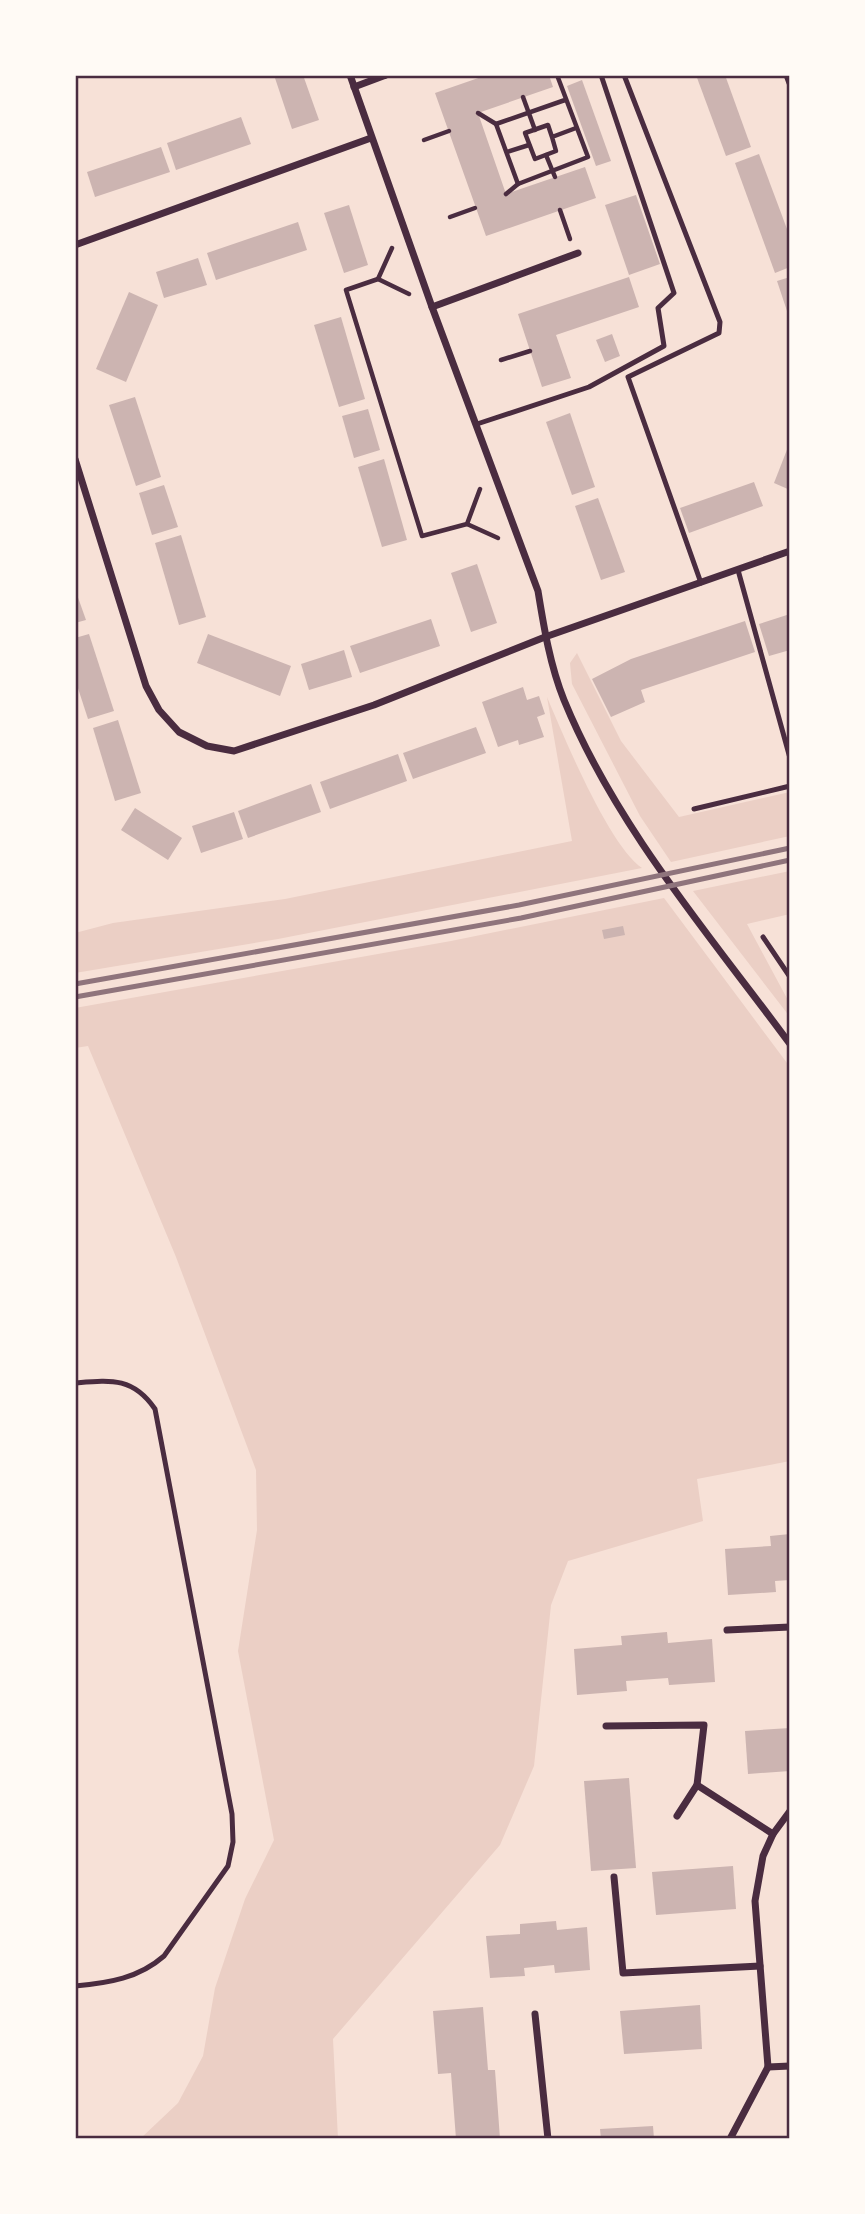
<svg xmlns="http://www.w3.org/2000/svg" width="865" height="2214" font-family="Signika,sans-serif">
  <rect width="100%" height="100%" fill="#f7e1d7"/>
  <!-- green -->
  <g fill="#ebcfc5">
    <polygon points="577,653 621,741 679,817 790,792 790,836 671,862 640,816 572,684 570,663"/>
    <path d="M547,697C564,737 609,846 642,868L278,939L75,973V933L113,923L285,899L572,841Z"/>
    <polygon points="790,871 790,914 747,924 790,1004 790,1017 693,891"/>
    <polygon points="664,898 790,1067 790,1461 697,1479 703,1521 568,1561 551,1605 534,1766 500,1845 333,2039 338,2139 140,2139 178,2103 203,2056 215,1988 245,1899 274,1840 238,1651 257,1530 256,1470 176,1257 88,1046 75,1048 75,1008 451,941"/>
  </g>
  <!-- building -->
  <g fill="#ccb4b1">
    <polygon points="274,75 303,75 319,120 292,129"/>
    <polygon points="487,75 549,75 553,87 478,113 506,194 585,167 596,198 486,236 435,93"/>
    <polygon points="696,75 725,75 751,147 726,156"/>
    <polygon points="582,80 611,161 596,166 567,86"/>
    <polygon points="241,117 251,144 176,170 167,143"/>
    <polygon points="161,147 170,172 95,197 87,172"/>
    <polygon points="759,154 790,237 790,267 775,273 735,163"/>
    <polygon points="636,195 660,264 629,275 605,205"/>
    <polygon points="349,205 368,265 344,273 324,213"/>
    <polygon points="298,222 307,250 216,280 207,253"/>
    <polygon points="198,258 207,285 164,298 156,272"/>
    <polygon points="629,277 639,307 556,335 571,378 542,387 518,314"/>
    <polygon points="790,277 790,317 789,317 777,281"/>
    <polygon points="129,292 158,305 126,382 96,369"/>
    <polygon points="341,317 365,399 339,407 314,325"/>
    <polygon points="612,334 620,356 605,362 596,340"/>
    <polygon points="135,397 161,477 136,486 109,405"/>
    <polygon points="368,409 380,450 354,458 342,416"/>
    <polygon points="570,413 595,487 572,495 546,422"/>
    <polygon points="790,442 790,490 774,483"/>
    <polygon points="384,459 407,540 382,547 358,467"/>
    <polygon points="754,482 763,506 689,533 680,508"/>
    <polygon points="164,485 178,527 152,535 139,493"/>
    <polygon points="598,498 625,572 601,580 575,506"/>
    <polygon points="181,535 206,617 179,625 155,543"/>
    <polygon points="477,564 497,623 471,632 451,573"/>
    <polygon points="75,589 86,620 75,623"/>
    <polygon points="790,614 790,650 769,656 759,624"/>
    <polygon points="431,619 440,646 360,673 350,646"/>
    <polygon points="745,621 755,652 641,690 645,702 611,717 592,679 631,659"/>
    <polygon points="89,634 114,711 88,719 75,679 75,638"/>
    <polygon points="208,634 291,666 280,696 197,663"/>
    <polygon points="344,650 352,677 309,690 301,664"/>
    <polygon points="523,687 527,700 539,696 545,714 537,717 544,737 519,745 518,740 498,747 482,702"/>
    <polygon points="118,720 141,793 115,801 93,728"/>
    <polygon points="476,727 486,753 413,779 403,753"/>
    <polygon points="398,754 407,781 330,809 320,782"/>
    <polygon points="311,784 321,812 248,838 238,811"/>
    <polygon points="135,808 182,838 168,860 121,830"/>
    <polygon points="234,812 243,839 201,853 192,826"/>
    <polygon points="623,926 625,935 604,939 602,930"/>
    <polygon points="790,1534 790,1580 775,1581 776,1592 728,1595 725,1549 771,1546 770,1536"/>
    <polygon points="667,1632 668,1643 712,1639 715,1682 669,1685 668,1678 626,1681 627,1691 577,1695 574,1649 622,1645 621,1636"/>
    <polygon points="790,1728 790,1771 748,1774 745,1731"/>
    <polygon points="629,1778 636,1868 591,1871 584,1781"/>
    <polygon points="733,1866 736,1909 656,1915 652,1872"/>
    <polygon points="556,1921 557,1930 587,1927 590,1970 555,1973 554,1965 524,1968 525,1976 490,1978 486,1936 520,1934 520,1924"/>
    <polygon points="700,2005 702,2049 624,2054 620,2011"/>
    <polygon points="483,2007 488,2070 495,2070 500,2139 456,2139 451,2073 438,2074 433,2011"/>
    <polygon points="653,2126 654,2139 601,2139 600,2129"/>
  </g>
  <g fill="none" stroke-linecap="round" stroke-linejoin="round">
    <!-- path -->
    <g stroke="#4a2c40" stroke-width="4.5">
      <polyline points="557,75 588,157 518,184 496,124 565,100"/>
      <polyline points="523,97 535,130"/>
      <polyline points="478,113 496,124"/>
      <polyline points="552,137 548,125 525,133 535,159 556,151 552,137 576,128"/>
      <polyline points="424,140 449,131"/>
      <polyline points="507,152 529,145"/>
      <polyline points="546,155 555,177"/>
      <polyline points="506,194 518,184"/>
      <polyline points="560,210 570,239"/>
      <polyline points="450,217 475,208"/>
      <polyline points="392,248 378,279 409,294"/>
      <polyline points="378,279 346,290 422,536 467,524 480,489"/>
      <polyline points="501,360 530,351"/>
      <polyline points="467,524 498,538"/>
    </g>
    <!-- service -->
    <g stroke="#4a2c40" stroke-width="5">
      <polyline points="624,75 720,322 719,333 628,377 701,583"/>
      <polyline points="477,424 589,387 664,346 658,308 674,293 601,75"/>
      <polyline points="738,570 790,758"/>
      <polyline points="694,809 790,786"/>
      <polyline points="763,937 790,977"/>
      <path d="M75,1383C111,1380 133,1377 155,1409L232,1814L233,1842L228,1866L164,1956C139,1978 109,1983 75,1986"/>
    </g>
    <!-- minor -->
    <g stroke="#4a2c40" stroke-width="7">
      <path d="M350,75L432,307L538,591C544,628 550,665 564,700C616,827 709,934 790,1044"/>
      <polyline points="787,75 790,83"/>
      <polyline points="354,87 386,75"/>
      <polyline points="75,245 371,138"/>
      <polyline points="432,307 578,253"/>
      <polyline points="75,459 146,686 159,710 179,732 207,746 234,751 374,705 545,637 790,551"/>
      <polyline points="727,1630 790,1627"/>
      <polyline points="606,1726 704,1725 697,1785 677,1816"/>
      <polyline points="697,1785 773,1834"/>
      <polyline points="614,1877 623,1973 760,1966"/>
      <polyline points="535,2014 548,2139"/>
      <polyline points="768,2067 790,2066"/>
      <polyline points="730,2139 768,2067 755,1901 763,1856 773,1834 790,1811"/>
    </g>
    <!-- rail -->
    <g stroke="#8f747c" stroke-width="5">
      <polyline points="75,984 519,905 790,848"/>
      <polyline points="75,997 521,918 790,860"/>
    </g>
  </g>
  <!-- border -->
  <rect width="865" height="2214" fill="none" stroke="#fffaf5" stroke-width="154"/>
  <rect x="77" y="77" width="711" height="2060" fill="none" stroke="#4a2c40" stroke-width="2.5"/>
</svg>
